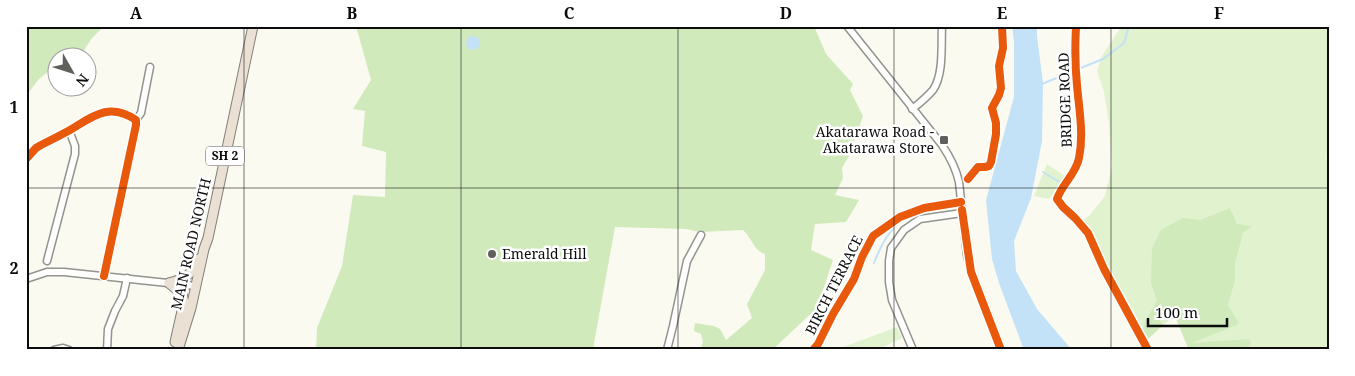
<svg xmlns="http://www.w3.org/2000/svg" width="1355" height="376" font-family="'Noto Serif',serif">
  <rect width="100%" height="100%" fill="#fafaf0"/>
  <!-- green -->
  <g fill="#e1f2ce">
    <polygon points="1119,26 1329,26 1329,156 1326,159 1329,164 1329,350 1189,350 1175,316 1152,333 1145,322 1143,329 1083,220 1090,215 1105,196 1112,166 1109,123 1104,92 1097,71 1102,56 1119,30"/>
    <polygon points="1047,164 1066,177 1049,199 1034,196"/>
    <polygon points="897,327 902,338 877,350 835,350"/>
  </g>
  <!-- forest -->
  <g fill="#d0eabc">
    <polygon points="26,26 104,26 92,38 84,50 77,57 58,58 57,64 38,80 26,96"/>
    <path d="M356,26H814L826,54L853,84L850,90L863,116L849,156L842,168L843,178L835,195L859,200L846,222L815,224L811,250L833,260L817,308L772,350H700L703,342L701,334L694,331L695,323L714,326L720,329L726,340L752,318L747,304L765,270V254C753,250 752,238 743,230L700,232L686,229L615,227L593,349L316,350L317,328L342,266L353,195L385,197L386,152L362,146L365,111L353,109L371,80Z"/>
    <polygon points="1230,208 1237,224 1252,226 1243,233 1235,263 1235,280 1228,305 1239,324 1192,343 1249,339 1251,343 1248,350 1189,350 1175,316 1169,319 1168,311 1164,315 1159,315 1159,320 1162,324 1161,327 1148,339 1143,329 1145,322 1157,301 1151,283 1152,248 1161,230 1183,218 1200,220"/>
  </g>
  <!-- water -->
  <g fill="#c3e2f7">
    <polygon points="1012,26 1037,26 1037,36 1043,83 1042,141 1031,198 1014,241 1016,271 1037,309 1072,350 1024,350 999,283 992,259 986,200 1014,97 1014,41"/>
    <circle cx="473" cy="43" r="7"/>
  </g>
  <g fill="none" stroke-linecap="round" stroke-linejoin="round">
    <!-- stream -->
    <g stroke="#c3e2f7" stroke-width="2">
      <polyline points="1078,69 1103,59 1124,43 1129,26"/>
      <polyline points="1037,86 1074,71"/>
      <polyline points="1043,172 1061,183"/>
      <polyline points="930,210 951,208"/>
      <path d="M874,263C882,243 889,229 907,217"/>
    </g>
    <!-- minor casing -->
    <g stroke="#93938f" stroke-width="9">
      <g id="minor">
        <path d="M847,26L942,145C950,157 956,168 959,182L967,255L971,272L1001,350"/>
        <path d="M1076,26C1075,45 1075,66 1077,85C1079,109 1084,134 1079,158C1076,174 1062,184 1057,199L1063,207L1075,218L1088,233L1104,269L1148,350"/>
        <path d="M912,109C920,103 927,97 933,90C944,74 941,45 942,26"/>
        <polyline points="136,120 141,113 150,67"/>
        <path d="M26,159L36,148L41,145C51,140 61,135 70,130C93,116 109,102 136,120V125L104,276"/>
        <polyline points="47,261 75,154 75,146 69,130"/>
        <polyline points="26,279 47,272 64,272 196,286"/>
        <polyline points="54,350 63,348 69,350"/>
        <polyline points="107,350 108,329 115,311 123,296 127,278"/>
        <polyline points="667,350 673,326 687,261 701,235"/>
        <polyline points="813,350 818,344 833,314 854,279 862,257 873,236 900,217 924,208 961,202"/>
        <polyline points="913,350 892,300 889,282 889,261 891,248 904,230 920,219 962,213"/>
      </g>
    </g>
    <!-- highway casing -->
    <g stroke="#80807c" stroke-width="11">
      <g id="highway">
        <polyline points="169,283 182,294 184,302 175,342"/>
        <path d="M169,283C186,278 191,276 198,259"/>
        <polyline points="178,350 191,308 204,249 208,238 253,26"/>
      </g>
    </g>
    <!-- minor -->
    <use href="#minor" stroke="#fefefd" stroke-width="6"/>
    <!-- highway -->
    <use href="#highway" stroke="#eae0d3" stroke-width="9"/>
    <!-- cycleway casing -->
    <g stroke="#fff" stroke-width="11">
      <g id="cycleway">
        <path d="M1076,26C1075,45 1075,66 1077,85C1079,109 1084,134 1079,158C1076,174 1062,184 1057,199L1063,207L1075,218L1088,233L1104,269L1148,350"/>
        <path d="M26,159L36,148L41,145C51,140 61,135 70,130C93,116 109,102 136,120V125L104,276"/>
        <polyline points="968,179 978,167 985,167 989,166 991,162 996,134 996,123 992,108 999,95 1001,88 999,66 1003,48 1002,26"/>
        <polyline points="962,210 971,272 1001,350"/>
        <polyline points="813,350 818,344 833,314 854,279 862,257 873,236 900,217 924,208 961,202"/>
      </g>
    </g>
    <!-- cycleway -->
    <use href="#cycleway" stroke="#e8590c" stroke-width="8"/>
  </g>
  <!-- grid -->
  <path fill="none" stroke="#0c0c0c" stroke-width="1" stroke-opacity="0.55" d="M244,26V350M461,26V350M678,26V350M894,26V350M1111,26V350M26,188H1329"/>
  <!-- markers -->
  <g fill="#5f5f5c" stroke="#fff" stroke-width="2">
    <rect x="939" y="135" width="10" height="10" rx="2.5"/>
    <circle cx="492" cy="254" r="5"/>
  </g>
  <g text-anchor="middle" stroke-width="5" stroke-linejoin="round" paint-order="stroke">
    <!-- shield labels -->
    <rect fill="#fff" stroke="#555" stroke-width="1" x="206" y="146.5" width="38" height="19" rx="4"/>
    <g font-size="12" font-weight="bold" fill="#0c0c0c">
      <text x="225" y="160">SH 2</text>
    </g>
    <!-- street labels -->
    <g font-size="14" fill="#0c0c0c" stroke="#fff">
      <text transform="translate(1065 100) rotate(-92)" y="5">BRIDGE ROAD</text>
      <text transform="translate(191 244) rotate(-77)" y="5">MAIN ROAD NORTH</text>
      <text transform="translate(834 285) rotate(-63)" y="5">BIRCH TERRACE</text>
    </g>
    <!-- poi labels -->
    <g font-size="14" fill="#0c0c0c" stroke="#fff" text-anchor="end">
      <text x="934" y="137">Akatarawa Road -<tspan x="934" dy="16">Akatarawa Store</tspan></text>
      <text x="502" y="259" text-anchor="start">Emerald Hill</text>
    </g>
  </g>
  <!-- border -->
  <rect width="1355" height="376" fill="none" stroke="#ffffff" stroke-width="55"/>
  <!-- north arrow -->
  <g transform="translate(72 72) rotate(129)"><circle r="24" fill="#ffffff" stroke="#9e9e9e"/>
  <path d="M0-4L9 19L0 12L-9 19Z" fill="#5f5f5c"/>
  <text y="-8" font-size="14" font-weight="bold" text-anchor="middle" fill="#0c0c0c">N</text>
  </g>
  <!-- scale -->
  <path d="M1148 318v8h79v-8" fill="none" stroke="#0c0c0c" stroke-width="2.5"/>
  <text x="1155" y="318" font-size="15" fill="#0c0c0c" stroke="#ffffff" stroke-width="4" paint-order="stroke">100 m</text>
  <rect x="28" y="28" width="1300" height="320" fill="none" stroke="#0c0c0c" stroke-width="2"/>
  <g font-size="16" text-anchor="middle" font-weight="bold" fill="#0c0c0c">
    <text x="136" y="19">A</text>
    <text x="352" y="19">B</text>
    <text x="569" y="19">C</text>
    <text x="786" y="19">D</text>
    <text x="1002" y="19">E</text>
    <text x="1219" y="19">F</text>
    <text x="14" y="113">1</text>
    <text x="14" y="274">2</text>
  </g>
</svg>
